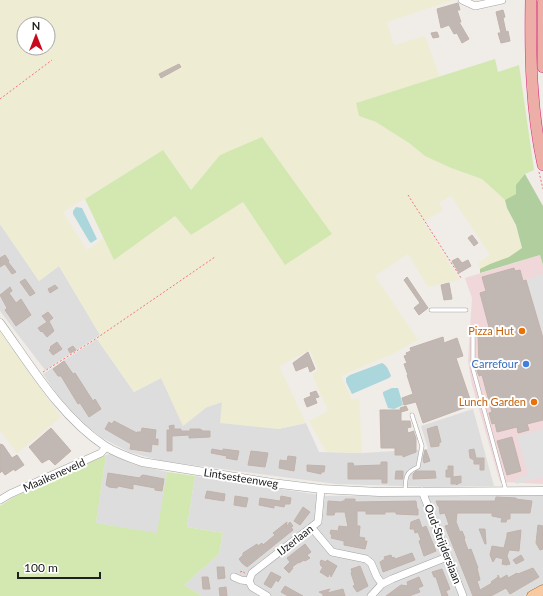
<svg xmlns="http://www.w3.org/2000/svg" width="543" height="596" font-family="Lato,sans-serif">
  <rect width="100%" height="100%" fill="#f0ece7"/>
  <!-- residential -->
  <g fill="#dedddd">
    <polygon points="0,224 39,281 59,266 100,335 45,370 0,311"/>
    <polygon points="97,339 134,392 161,378 207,407 222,402 278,429 306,423 319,452 362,453 428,449 421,426 473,409 494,486 435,487 336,484 162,461 129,452 102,438 80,421 61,400 43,374"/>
    <polygon points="110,454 133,464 167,472 158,534 96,523 106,455"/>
    <polygon points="195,476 326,496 485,494 543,495 543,585 524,596 202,596 184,585 219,554 223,533 187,527"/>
  </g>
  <!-- commercial -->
  <polygon fill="#f0d7d9" points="540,255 543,265 543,484 500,482 472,385 468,361 472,298 465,278"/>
  <!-- farmland -->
  <g fill="#eeedd4" fill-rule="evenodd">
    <path d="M0,0H453L387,22L394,45L425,36L440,77L356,103L359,116L376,122L409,143L425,156L451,168L482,179L505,200L507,208L516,225L522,248L509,257L490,264L480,269L478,263L490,255L451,196L439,203L443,210L424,222L460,280L428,287L408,254L375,276L418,340L390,355L341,376L352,400L359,398L362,453L326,452L309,421L328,411L312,374L318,370L310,350L279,366L306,423L278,429L220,423L222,402L207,407L183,426L161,378L134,392L97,339L100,335L59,266L39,281L0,224ZM24,24H48V48H24ZM163,150L191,190L220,155L285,265L243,201L191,235L175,216L114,260L104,238L87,250L63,212Z"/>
    <polygon points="0,331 61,417 17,453 0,430"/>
  </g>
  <!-- grass -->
  <g fill="#d2e8b0">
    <polygon points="495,59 498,72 519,65 534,170 525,174 516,194 505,200 482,179 451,168 425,156 409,143 376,122 359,116 356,103"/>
    <polygon points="262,137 332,234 285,265 243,202 191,235 175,216 114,260 85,199 163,150 191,190 220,155"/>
    <polygon points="106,455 96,523 157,533 167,472 195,476 187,527 223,533 219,554 184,585 202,596 0,596 0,506 14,497"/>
  </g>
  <!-- forest -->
  <polygon fill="#b1ce9e" points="525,174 543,206 543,265 540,255 480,273 480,269 490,264 509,257 522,248 516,225 507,208 505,200 516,194 516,185"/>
  <!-- parking -->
  <g fill="#e0e0e0">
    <polygon points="543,274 543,335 526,280 534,278 533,276"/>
    <polygon points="543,429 543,477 516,484 515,479 528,475 517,436"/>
  </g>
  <!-- water -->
  <g fill="#aad6dc">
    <polygon points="76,207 82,208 97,239 91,243 89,241 73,214 73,211"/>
    <path d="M382,363C387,365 389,371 391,376L389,378L352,394L346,382V378L350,375Z"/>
    <polygon points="392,388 398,388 403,405 394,409 388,408 383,394 383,392"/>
  </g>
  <!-- building -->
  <g fill="#c1b8b4" stroke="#c2b2aa">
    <polygon points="458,3 460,10 457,10 461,22 459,22 469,39 462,43 457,33 454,34 449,25 441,28 437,9"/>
    <polygon points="503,10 505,17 503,18 506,32 508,31 510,41 501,43 498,33 501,33 496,12"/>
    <polygon points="437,32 439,37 433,38 431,33"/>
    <polygon points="179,64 181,67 161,78 159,74"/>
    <polygon points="472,235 478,243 474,246 468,238"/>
    <polygon points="5,255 9,261 8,262 16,272 12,274 5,264 0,267 0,258"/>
    <polygon points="458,258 462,263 468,260 471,266 459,273 452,261"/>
    <polygon points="514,268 515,271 520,270 523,281 526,280 543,338 543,420 527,424 529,430 518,433 517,427 497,432 495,423 492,424 489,413 492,412 482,375 479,376 476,368 476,364 479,364 478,335 490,331 480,293 486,291 482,277"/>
    <polygon points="407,277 428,308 419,315 414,308 420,303 404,280"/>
    <polygon points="25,279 35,293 30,296 20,282"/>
    <polygon points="449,283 452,299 444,300 441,285"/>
    <polygon points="55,285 58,288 50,293 48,289"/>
    <polygon points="10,287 12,291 9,293 16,303 21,299 31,315 16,326 5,310 7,308 0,295"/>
    <polygon points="48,312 53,318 49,321 54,331 47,337 42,331 41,332 38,328 47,322 42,316"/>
    <polygon points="443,337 444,343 457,338 463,356 456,358 472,405 423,423 416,402 404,405 402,398 413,394 407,375 408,375 404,364 407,363 404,356 407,355 406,353 411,351 410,348"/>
    <polygon points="57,342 62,349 53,355 49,350 51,348 50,347"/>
    <polygon points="73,346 76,350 70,353 68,349"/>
    <polygon points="308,352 315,369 310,372 308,366 296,371 293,363"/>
    <polygon points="64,361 73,374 75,373 93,401 95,399 101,409 89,417 80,403 78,404 61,376 58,376 53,369"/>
    <polygon points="316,391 319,397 315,398 317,403 307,407 304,399 311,396 310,393"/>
    <polygon points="406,406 408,410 401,412 400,408"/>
    <polygon points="380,410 401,410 401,421 410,421 411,427 407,428 408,433 414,431 414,433 416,438 416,452 403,457 403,455 395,455 395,448 381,448"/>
    <polygon points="114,421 137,433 137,432 141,432 142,428 156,430 155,439 158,439 158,445 152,444 151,452 130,449 131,444 105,429 109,422 112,424"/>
    <polygon points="174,425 174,429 181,429 181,431 190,431 190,429 200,429 203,431 210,431 210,437 189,438 189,435 172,436 172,451 167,451 167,430 170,430 169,426"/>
    <polygon points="437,426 441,442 439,443 439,446 431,447 427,429"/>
    <polygon points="51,428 71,451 55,465 49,459 42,463 29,447"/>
    <polygon points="512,437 521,471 507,475 497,441"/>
    <polygon points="0,444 3,445 12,458 17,455 24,465 15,471 14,469 5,475 2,471 0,473"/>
    <polygon points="212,449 223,451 223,449 239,451 237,460 226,458 227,456 211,453"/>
    <polygon points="474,449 476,458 484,458 484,470 480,470 480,464 474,464 474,460 470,458 469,450"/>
    <polygon points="425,450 426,450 430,461 424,463 423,459"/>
    <polygon points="251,451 268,453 265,467 248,465"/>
    <polygon points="288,456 296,457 294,471 279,468 280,460 287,461"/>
    <polygon points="381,462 387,462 387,483 382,483 382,479 348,479 348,463 353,463 354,466 381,465"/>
    <polygon points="307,465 325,466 324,472 321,472 321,474 307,471"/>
    <polygon points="448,466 453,466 453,477 461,476 461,483 459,483 457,485 456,484 451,484 451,477 446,477 446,470 448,470"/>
    <polygon points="396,471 403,471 403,479 395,479"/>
    <polygon points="416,471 435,471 436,478 413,479 413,474"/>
    <polygon points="108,473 140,478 141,476 143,475 164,479 162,491 155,490 155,488 133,484 133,489 118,486 117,488 109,487 106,485"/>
    <polygon points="207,491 225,494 224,501 205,498"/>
    <polygon points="235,496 248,498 246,507 234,505"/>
    <polygon points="281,496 291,498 290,504 285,504 284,507 274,505 274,508 259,505 260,498 280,501"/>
    <polygon points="496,497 516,498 516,499 532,501 530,513 510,513 510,519 507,519 506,522 501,522 502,518 492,516 492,513 457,513 456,522 460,532 462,531 465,538 464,539 468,550 471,549 478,568 477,568 480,580 477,581 480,590 492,583 491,582 498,577 498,575 500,579 507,575 508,578 517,573 518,574 533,568 539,577 510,594 506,588 491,596 473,596 445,526 449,525 445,513 440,514 439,506 438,506 436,501 495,501"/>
    <polygon points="345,499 355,499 355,502 416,501 417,509 418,509 418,515 396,514 396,512 385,512 385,514 366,514 366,511 357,511 357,526 360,526 359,537 365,538 364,541 367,541 365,549 344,545 344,541 331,538 332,536 330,533 331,530 338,531 339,526 348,527 345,512 335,512 334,515 327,515 328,501 342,502 342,501 345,501"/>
    <polygon points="303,507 310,512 300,525 294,521"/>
    <polygon points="419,519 422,528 426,526 436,551 424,556 419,541 421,540 418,532 415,533 414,529 410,529 411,522"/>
    <polygon points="287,522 286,527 290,522 293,526 291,527 293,530 247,567 242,563 239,559 243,555 243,553 257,544 258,546 262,543 263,545 275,535 273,533"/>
    <polygon points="538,525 543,526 543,549 540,550 536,543"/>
    <polygon points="479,529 485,529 486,544 485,544"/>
    <polygon points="521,530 519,551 509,550 507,556 510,564 506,565 502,564 503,559 496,557 493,562 490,555 492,546 504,548 507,536 507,533"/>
    <polygon points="305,544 311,552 307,555 310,558 305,561 304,560 299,563 299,562 292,567 293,568 289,573 284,568 290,562 287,558"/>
    <polygon points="412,553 415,560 383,572 380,562 385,559 384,557 391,555 392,558 394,557 395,559"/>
    <polygon points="521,555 524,560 516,564 513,560"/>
    <polygon points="321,560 326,562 327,560 337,566 331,577 330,573 328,577 320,572 323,567 321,566 320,563"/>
    <polygon points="360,566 368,586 357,592 353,586 355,585 351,573 352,572 351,569"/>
    <polygon points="217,567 224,567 225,578 218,579"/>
    <polygon points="442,569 450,589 446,591 448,596 442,596 436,577 434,577 432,572"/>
    <polygon points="271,572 281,577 278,582 276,580 271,588 264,584"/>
    <polygon points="202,577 208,577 210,589 203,589"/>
    <polygon points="419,577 423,586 418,588 420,592 409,596 386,596 401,585 408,586 407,582"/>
    <polygon points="285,586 303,596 288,596 281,592"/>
    <polygon points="226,587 227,596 220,596 219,588"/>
    <polygon points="330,589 327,593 343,589 345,596 323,596 323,594 319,592"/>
  </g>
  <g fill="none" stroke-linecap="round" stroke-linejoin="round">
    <!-- service casing -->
    <g stroke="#a4a4a4" stroke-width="4.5">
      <g id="service">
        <polyline points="431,310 466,310"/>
        <polyline points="473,332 473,369 506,491"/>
        <path d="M405,492C406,478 404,473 418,467L422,446L412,415"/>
      </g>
    </g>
    <!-- minor casing -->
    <g stroke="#a4a4a4" stroke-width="8">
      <g id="minor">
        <polyline points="462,0 475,6 502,0"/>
        <polyline points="422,491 463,596"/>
        <polyline points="0,500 10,494 101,453 106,447"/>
        <polyline points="312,528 332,552 366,559 371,563 377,577 382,584"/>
        <polyline points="234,577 241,580 249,581"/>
        <polyline points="267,596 252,587 249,581 252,573 318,522 321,489"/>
        <polyline points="371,596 382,584 392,579 447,557"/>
      </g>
    </g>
    <!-- tertiary casing -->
    <g stroke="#a4a4a4" stroke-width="9">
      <path id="tertiary" d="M0,323C31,366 60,416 105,446C116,453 130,458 142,462L272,483L321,489L379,492L543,491"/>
    </g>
    <!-- primary casing -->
    <g stroke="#975606" stroke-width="11">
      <polyline id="primary" points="532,596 543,590"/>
    </g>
    <!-- trunk casing -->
    <g stroke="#d52e7a" stroke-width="12">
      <g id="trunk">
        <path d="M531,0C530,55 531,110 543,165"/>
        <polyline points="543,3 543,67"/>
      </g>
    </g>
    <!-- path -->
    <g stroke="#f57475" stroke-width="1" stroke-dasharray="2 2" stroke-linecap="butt">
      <polyline points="0,99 52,60"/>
      <polyline points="539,172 543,189"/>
      <polyline points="408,195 461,278"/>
      <polyline points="43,372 94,340 215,257"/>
      <polyline points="240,572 243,571 245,574"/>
    </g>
    <!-- service -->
    <use href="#service" stroke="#fff" stroke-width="3.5"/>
    <!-- minor -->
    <use href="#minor" stroke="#fff" stroke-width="7"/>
    <!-- tertiary -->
    <use href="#tertiary" stroke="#fff" stroke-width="8"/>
    <!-- primary -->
    <use href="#primary" stroke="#f8caa4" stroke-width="10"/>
    <!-- trunk -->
    <use href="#trunk" stroke="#eeaea8" stroke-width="11"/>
  </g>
  <!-- markers -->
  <g fill="#e8710a" stroke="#fff" stroke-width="1.5">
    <circle cx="522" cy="331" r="4"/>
    <circle cx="534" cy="402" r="4"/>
  </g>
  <circle fill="#3f7fe0" stroke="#fff" stroke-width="1.5" cx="526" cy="364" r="4"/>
  <g text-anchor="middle" stroke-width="4" stroke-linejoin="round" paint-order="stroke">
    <!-- food labels -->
    <g font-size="11" fill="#c56008" stroke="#fff" text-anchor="end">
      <text x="514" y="335">Pizza Hut</text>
      <text x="526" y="406">Lunch Garden</text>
    </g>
    <!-- shop labels -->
    <g font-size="11" fill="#366cbe" stroke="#fff" text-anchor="end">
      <text x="518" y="368">Carrefour</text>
    </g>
    <!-- street labels -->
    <g font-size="11" fill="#202020" stroke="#fff">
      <text transform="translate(54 475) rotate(-24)" y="4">Maaikeneveld</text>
      <text transform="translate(241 478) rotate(9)" y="4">Lintsesteenweg</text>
      <text transform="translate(295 540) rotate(-38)" y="4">IJzerlaan</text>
      <text transform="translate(443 544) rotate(69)" y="4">Oud-Strijderslaan</text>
    </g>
  </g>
  <!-- north arrow -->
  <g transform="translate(36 36)"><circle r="19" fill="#ffffff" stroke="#a6a6a6"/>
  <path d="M0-3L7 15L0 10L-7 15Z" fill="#c9081e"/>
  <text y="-6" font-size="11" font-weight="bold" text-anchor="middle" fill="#202020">N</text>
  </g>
  <!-- scale -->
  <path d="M18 572v6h82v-6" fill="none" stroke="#202020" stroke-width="2"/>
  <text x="24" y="572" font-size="12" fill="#202020" stroke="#ffffff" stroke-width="3" paint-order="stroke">100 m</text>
</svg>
